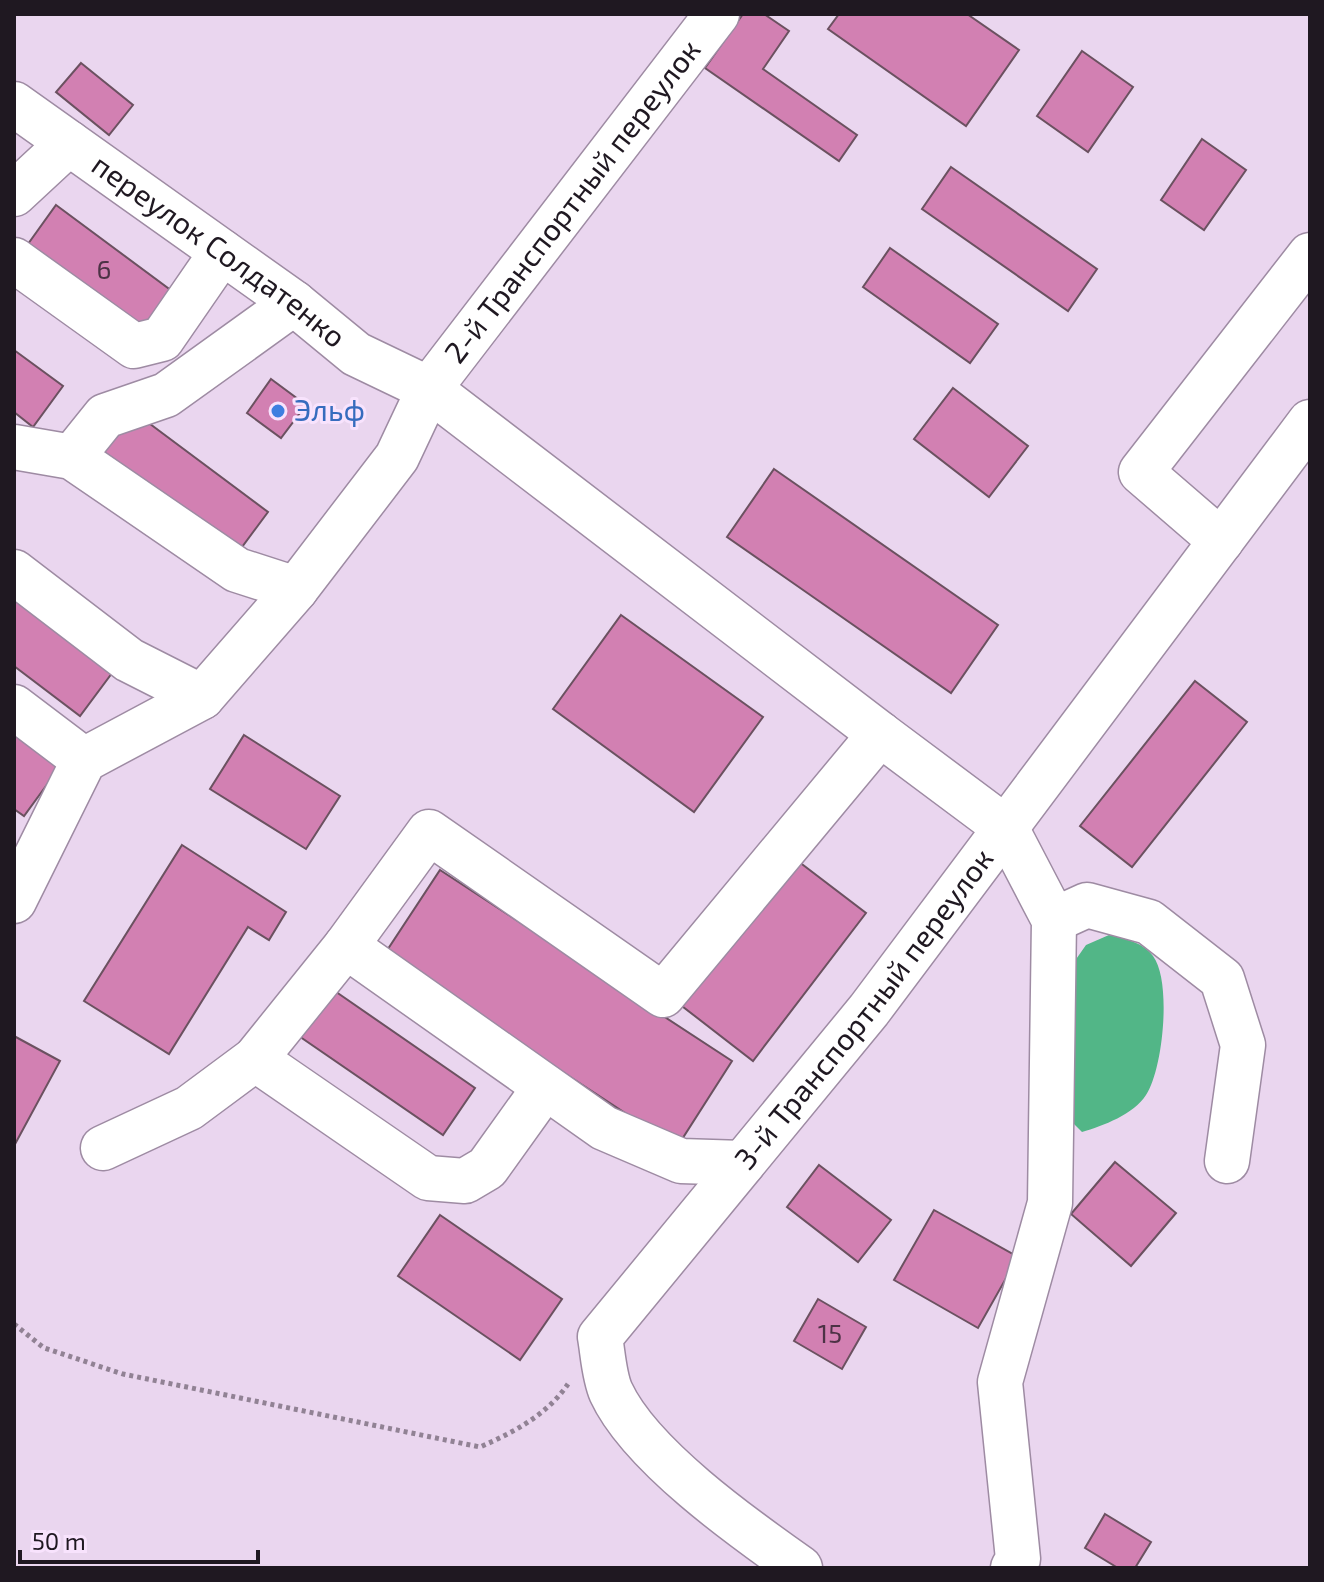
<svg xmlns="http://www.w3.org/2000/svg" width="1324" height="1582" font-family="'Exo 2',sans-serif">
  <rect width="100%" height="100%" fill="#ead6ef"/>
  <!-- forest -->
  <path fill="#52b687" d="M1109,935C1125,939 1143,942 1153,956C1172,981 1163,1070 1146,1095C1134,1114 1103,1126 1082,1132L1065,1115L1072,965L1086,945Z"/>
  <!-- building -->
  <g fill="#d280b2" stroke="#6b5160" stroke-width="2">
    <polygon points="743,14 764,14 789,31 763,69 857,135 839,161 705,68"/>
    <polygon points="839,14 967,14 1019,50 966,126 828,29"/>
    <polygon points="1082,51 1133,87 1088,152 1037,116"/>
    <polygon points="81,63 133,105 109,135 56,92"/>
    <polygon points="1202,139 1246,170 1204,230 1161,200"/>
    <polygon points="951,167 1097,269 1068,311 922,209"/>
    <polygon points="56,205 180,297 152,335 28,244"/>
    <polygon points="890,248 998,324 970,363 863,287"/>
    <polygon points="14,350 63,386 33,427 14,412"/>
    <polygon points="271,379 306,405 281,438 247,413"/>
    <polygon points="953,388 1028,446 989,497 914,439"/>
    <polygon points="134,412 268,512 239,551 104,452"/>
    <polygon points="774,469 998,625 951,693 727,537"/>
    <polygon points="14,580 121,661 80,716 14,666"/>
    <polygon points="621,615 763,717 694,812 553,709"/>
    <polygon points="1195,681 1247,722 1132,867 1080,826"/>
    <polygon points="14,727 62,764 24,816 14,809"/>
    <polygon points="244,735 340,796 306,849 210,789"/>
    <polygon points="182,845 286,912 269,940 248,927 169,1054 84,1001"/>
    <polygon points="790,855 866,913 753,1061 678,1003"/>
    <polygon points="440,870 732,1061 677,1147 384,955"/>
    <polygon points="329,987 475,1088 443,1135 296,1034"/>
    <polygon points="14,1036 60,1061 14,1146"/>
    <polygon points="1115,1162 1176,1213 1131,1266 1071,1214"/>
    <polygon points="819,1165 891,1220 858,1262 787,1207"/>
    <polygon points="934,1210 1018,1257 978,1328 894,1280"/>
    <polygon points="440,1215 562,1299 520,1360 398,1276"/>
    <polygon points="818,1299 866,1327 842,1369 794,1341"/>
    <polygon points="1105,1514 1151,1542 1135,1568 1118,1568 1085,1548"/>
  </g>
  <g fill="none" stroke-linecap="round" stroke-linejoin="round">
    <!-- minor casing -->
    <g stroke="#9e8ba3" stroke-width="47">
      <g id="minor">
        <path id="s1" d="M14,104L294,303L356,354L429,389L880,734"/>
        <polyline points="14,194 69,143"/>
        <polyline points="14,260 134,346 162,339 222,252"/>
        <polyline points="14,447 72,457 237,570 296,589"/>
        <polyline points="72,457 105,416 166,395 294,303"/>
        <polyline points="1221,541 1141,472 1310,255"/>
        <polyline points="14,572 129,660 202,697"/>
        <polyline points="14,707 84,760"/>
        <path id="s2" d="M14,901L84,760L202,697L296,589L397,457L429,389L717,14"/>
        <polyline points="1054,920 1087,905 1149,922 1222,979 1243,1045 1227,1161"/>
        <polyline points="346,946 429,832 663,995 880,734 1006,828 1054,920 1050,1203 1000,1382 1018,1559 1013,1568"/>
        <polyline points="255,1059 428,1178 465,1181 487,1168 545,1087"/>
        <polyline points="103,1148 189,1108 255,1059 346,946 604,1128 681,1161 743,1163"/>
        <path id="s3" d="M800,1568C743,1528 640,1455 611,1392C604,1376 603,1354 600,1337L869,1010L1310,422"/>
      </g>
    </g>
    <!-- path -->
    <path stroke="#918294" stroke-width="5" stroke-dasharray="4 4" stroke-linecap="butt" d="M14,1324L44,1348L123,1374L480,1447C514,1432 547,1415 568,1384"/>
    <!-- minor -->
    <use href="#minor" stroke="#fff" stroke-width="44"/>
  </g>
  <!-- markers -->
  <circle fill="#3f7fe0" stroke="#f8e3fd" stroke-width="3" cx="278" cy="411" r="8"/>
  <g text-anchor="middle" stroke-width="6" stroke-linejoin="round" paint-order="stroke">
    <!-- number labels -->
    <g font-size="26" fill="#4c3245">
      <text x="104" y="279">6</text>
      <text x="830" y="1343">15</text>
    </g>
    <!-- street labels -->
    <g font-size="30" fill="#1f1821" stroke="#f8e3fd">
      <text dy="10" stroke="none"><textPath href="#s2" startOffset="912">2-й Транспортный переулок</textPath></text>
      <text dy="10" stroke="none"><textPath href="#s1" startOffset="252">переулок Солдатенко</textPath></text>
      <text dy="10" stroke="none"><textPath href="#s3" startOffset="738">3-й Транспортный переулок</textPath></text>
    </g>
    <!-- shop labels -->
    <g font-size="30" fill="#366cbe" stroke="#f8e3fd" text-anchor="start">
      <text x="294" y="421">Эльф</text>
    </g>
  </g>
  <!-- border -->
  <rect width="1324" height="1582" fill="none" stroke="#1f1821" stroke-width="32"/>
  <!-- scale -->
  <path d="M20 1550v12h238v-12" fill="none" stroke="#1f1821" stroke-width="4"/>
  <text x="32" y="1550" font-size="24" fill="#1f1821" stroke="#f8e3fd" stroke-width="6" paint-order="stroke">50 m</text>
</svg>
